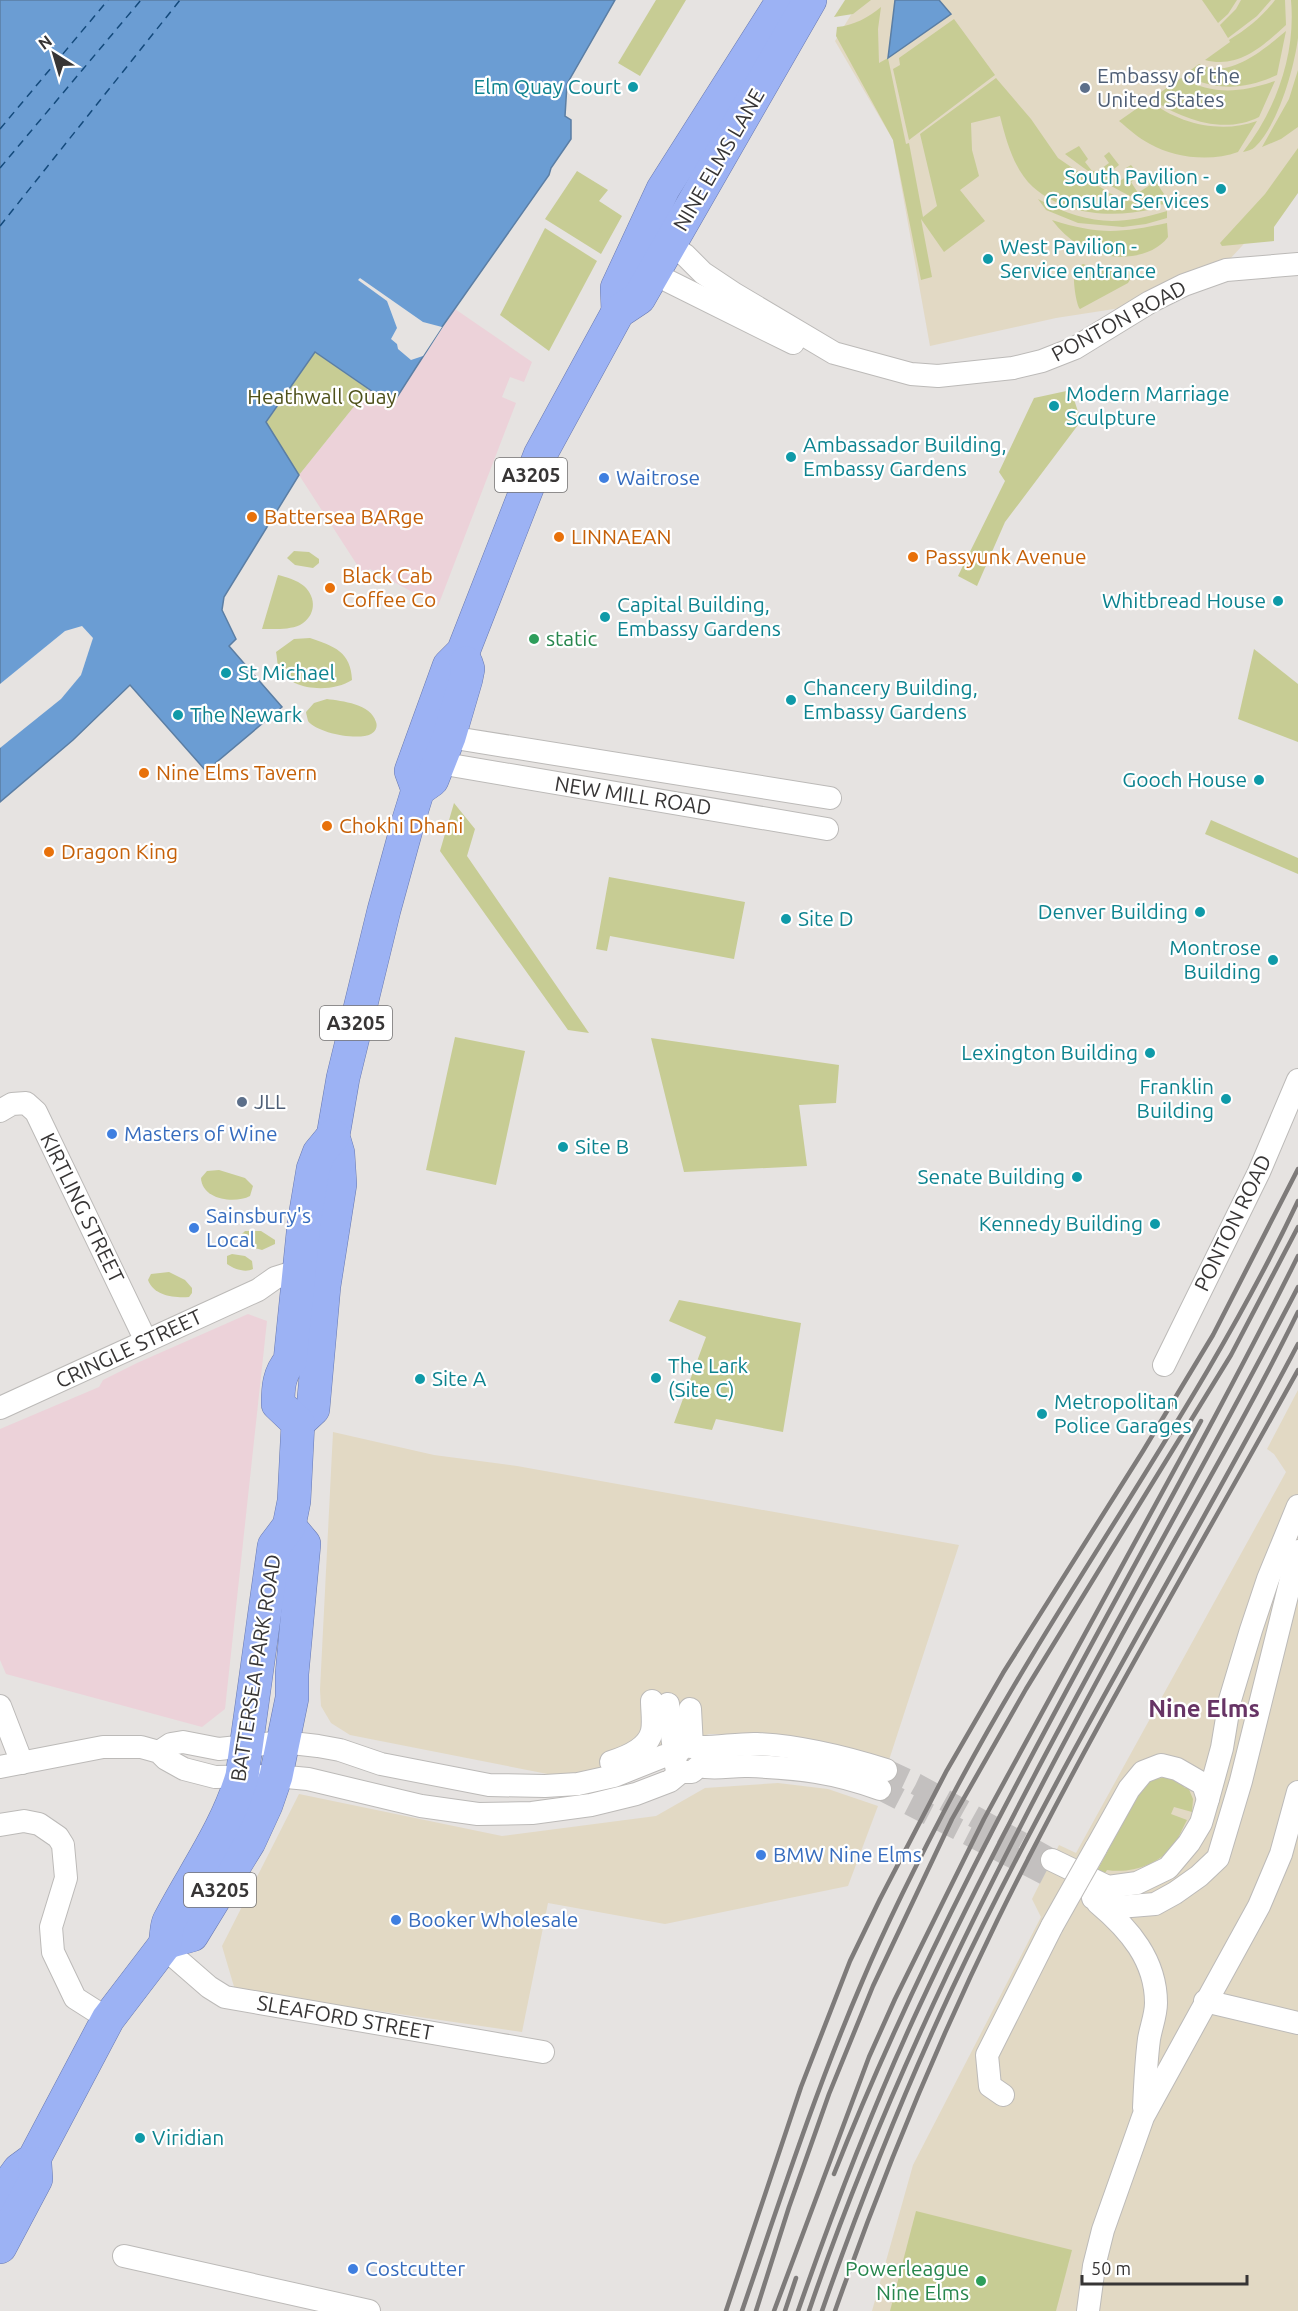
<svg xmlns="http://www.w3.org/2000/svg" width="1298" height="2311" font-family="Ubuntu,sans-serif">
  <rect width="100%" height="100%" fill="#e6e3e1"/>
  <!-- commercial -->
  <g fill="#e2d9c4">
    <polygon points="860,0 1298,0 1298,186 1228,261 1127,307 1056,318 930,346 893,140 835,41"/>
    <polygon points="1298,1390 1298,2311 872,2311 913,2165 1041,1917 1032,1899 1059,1845 1076,1853 1286,1472 1274,1454 1267,1449"/>
    <polygon points="333,1432 434,1455 517,1466 959,1545 889,1760 775,1734 709,1734 611,1768 568,1778 350,1735 331,1723 321,1706 320,1690"/>
    <polygon points="778,1783 828,1789 878,1806 848,1886 665,1924 548,1903 522,2032 235,1990 222,1946 299,1794 502,1836 656,1816 705,1788"/>
  </g>
  <!-- industrial -->
  <g fill="#ecd2d9">
    <polygon points="455,309 532,362 524,382 510,377 502,397 516,403 438,606 370,569 363,574 299,475 368,389 392,405"/>
    <polygon points="248,1314 267,1321 225,1709 202,1727 6,1674 0,1660 0,1429 99,1387 103,1380 137,1363"/>
  </g>
  <!-- green -->
  <g fill="#c7cc94">
    <polygon points="656,0 686,0 640,76 618,63"/>
    <polygon points="845,0 871,0 853,14 834,17"/>
    <polygon points="1202,0 1237,0 1228,14 1218,23"/>
    <polygon points="1241,0 1271,0 1257,16 1228,38 1220,25 1236,9"/>
    <path d="M1275,0H1285L1286,25C1263,46 1239,69 1205,60L1230,42L1229,40C1247,29 1262,17 1275,0Z"/>
    <path d="M1291,0H1298C1298,12 1298,26 1298,38C1294,69 1278,125 1255,147C1252,150 1247,151 1243,152C1276,110 1296,54 1291,0Z"/>
    <path d="M881,7L878,29L879,63L888,58L906,144L909,143L923,217L937,206L920,134L996,78L1031,119L1058,158L1109,193L1153,209C1113,218 1066,216 1033,187C1014,170 1006,140 1000,116L971,123L972,150L979,176L960,190L985,221L944,252L921,219L932,277L921,280L893,140L836,36L837,27C853,26 869,17 881,7Z"/>
    <polygon points="954,19 995,75 909,140 893,69 900,65 899,58"/>
    <path d="M1286,31L1277,75C1244,90 1216,91 1184,75L1199,64C1230,80 1264,49 1286,31Z"/>
    <polygon points="1298,70 1298,127 1281,139 1262,147 1289,99"/>
    <path d="M1181,78C1214,95 1239,93 1275,81L1259,117C1223,135 1182,119 1151,99Z"/>
    <path d="M1149,100C1178,124 1221,134 1257,121L1238,152C1211,162 1174,158 1150,144C1138,138 1129,129 1119,121Z"/>
    <path d="M1079,146L1088,159L1085,162L1092,171H1098L1109,163L1104,156L1109,152L1119,165L1110,172L1117,183L1130,174L1126,168L1131,165L1140,176L1131,182L1138,193L1150,185L1147,179L1152,176L1170,203C1143,213 1086,170 1065,154Z"/>
    <polygon points="1298,148 1298,193 1274,227 1274,241 1222,246 1220,243 1265,194"/>
    <polygon points="577,171 608,190 599,201 622,216 601,254 545,219"/>
    <path d="M1038,199C1086,224 1115,227 1167,211V218L1146,224L1123,227L1078,223L1046,210Z"/>
    <path d="M1052,220C1099,235 1120,233 1167,223L1168,237C1160,248 1146,254 1132,256C1099,260 1072,246 1052,220Z"/>
    <polygon points="545,228 597,261 549,351 500,315"/>
    <path d="M1083,264L1101,270L1129,271L1132,276L1128,283L1080,309C1076,305 1072,276 1075,270C1077,268 1081,265 1083,264Z"/>
    <polygon points="315,352 368,389 299,475 266,423"/>
    <polygon points="1071,390 1081,421 1005,522 977,586 958,576 1005,481 999,472 1034,398"/>
    <polygon points="294,551 309,552 319,559 319,563 313,568 295,565 287,558"/>
    <path d="M278,575C286,577 297,580 304,586C317,598 316,616 300,625C289,630 274,629 262,629Z"/>
    <path d="M310,638C334,646 351,652 352,680C332,693 289,692 278,666C277,662 277,656 276,652L294,639Z"/>
    <polygon points="1254,649 1298,684 1298,742 1238,719"/>
    <path d="M327,699C342,701 371,704 376,722C378,727 375,732 371,734C358,741 317,733 308,721C308,720 306,713 306,712L314,703Z"/>
    <polygon points="454,803 475,829 467,856 589,1033 568,1030 440,851"/>
    <polygon points="1211,820 1298,858 1298,874 1205,834"/>
    <polygon points="609,877 745,902 734,959 610,936 607,951 596,949"/>
    <polygon points="455,1037 525,1051 496,1185 426,1170"/>
    <polygon points="651,1038 839,1065 836,1103 799,1105 807,1166 684,1172"/>
    <path d="M219,1170L245,1178L253,1186L250,1196C235,1204 202,1200 201,1178L207,1171Z"/>
    <polygon points="245,1231 261,1231 275,1240 275,1244 262,1250 245,1245 241,1235"/>
    <path d="M232,1254L245,1256L252,1261L253,1269C245,1273 234,1269 227,1264V1256Z"/>
    <path d="M169,1272L185,1280L192,1288V1293L189,1297C174,1298 154,1296 148,1280L151,1274Z"/>
    <polygon points="679,1300 801,1323 783,1432 716,1419 712,1430 674,1423 706,1337 669,1321"/>
    <path d="M1169,1777L1180,1782L1185,1788L1188,1787L1193,1799L1192,1812L1174,1807L1171,1814L1187,1820C1183,1827 1180,1835 1176,1842C1161,1864 1132,1874 1107,1870L1105,1873L1097,1871L1140,1790L1147,1780Z"/>
    <polygon points="916,2211 1072,2250 1056,2311 890,2311"/>
  </g>
  <!-- water -->
  <g fill="#6b9dd3" stroke="#5b7ea4" stroke-width="1.5">
    <polygon points="0,0 615,0 567,84 565,116 571,120 571,139 551,168 549,175 442,327 392,405 315,352 266,422 299,475 224,597 222,610 236,639 229,646 282,707 206,771 130,685 73,740 0,802"/>
    <polygon points="895,0 939,0 951,14 888,58"/>
  </g>
  <!-- pier -->
  <g fill="#e6e3e1">
    <polygon points="360,278 423,322 442,327 423,356 411,360 398,349 397,344 391,339 397,328 387,301 358,280"/>
    <polygon points="82,626 93,638 81,675 61,699 0,748 0,684 65,631"/>
  </g>
  <g fill="none" stroke-linecap="round" stroke-linejoin="round">
    <!-- ferry -->
    <g stroke="#144a7c" stroke-width="1.5" stroke-dasharray="8 6" stroke-linecap="butt">
      <polyline points="0,129 108,0"/>
      <polyline points="0,168 141,0"/>
      <polyline points="0,226 180,0"/>
    </g>
    <!-- minor-tunnel -->
    <g stroke="#c3c0bf" stroke-width="22" stroke-dasharray="22 11" stroke-linecap="butt">
      <polyline points="886,1770 916,1784 1052,1860"/>
      <polyline points="880,1789 1045,1874"/>
    </g>
    <!-- minor casing -->
    <g stroke="#bcbab8" stroke-width="24">
      <g id="minor">
        <polyline points="660,238 685,255 703,273 733,293 834,353 911,374 938,376 1013,368 1042,361 1075,348 1150,302 1184,285 1226,270 1298,264"/>
        <polyline points="640,267 793,343"/>
        <polyline points="449,737 830,798"/>
        <polyline points="439,763 827,829"/>
        <polyline points="0,1111 12,1104 26,1103 36,1112 146,1341"/>
        <polyline points="1164,1365 1259,1172 1298,1080"/>
        <polyline points="0,1408 258,1290 275,1278 310,1267"/>
        <polyline points="668,1704 676,1766"/>
        <polyline points="0,1706 22,1763"/>
        <polyline points="690,1709 692,1747"/>
        <path d="M159,1752L171,1744L183,1742L219,1749L283,1742L318,1746L340,1750L381,1764L489,1785L545,1786L578,1784L614,1776L664,1756L676,1755L682,1748L687,1746C705,1750 737,1743 757,1744C801,1746 845,1757 886,1770"/>
        <path d="M611,1762C627,1757 648,1749 652,1731C654,1722 652,1710 652,1701"/>
        <path d="M0,1767L103,1747H141L159,1752L166,1759L184,1769L215,1777L276,1776L308,1779L421,1806L478,1814L532,1813L591,1805L636,1794L670,1781L681,1772H692L699,1766C716,1770 732,1765 749,1766C798,1768 834,1772 880,1789"/>
        <polyline points="0,1825 24,1821 39,1824 58,1837 63,1845 66,1878 51,1927 53,1952 75,1998 108,2019"/>
        <polyline points="1096,1848 1129,1789 1143,1772 1161,1765 1177,1769 1203,1784 1208,1799"/>
        <polyline points="1052,1860 1108,1887 1137,1883 1168,1868 1189,1843 1201,1823 1208,1799 1222,1748 1230,1700 1251,1630 1268,1579 1298,1506"/>
        <polyline points="1093,1898 1119,1907 1155,1904 1175,1893 1199,1876 1218,1858 1241,1781 1298,1551"/>
        <path d="M1098,1903C1129,1929 1156,1960 1156,2003C1156,2015 1151,2027 1149,2039C1146,2062 1145,2085 1144,2108"/>
        <polyline points="163,1947 209,1987 225,1997 543,2052"/>
        <polyline points="1205,2001 1298,2023"/>
        <polyline points="1003,2095 990,2086 987,2055 1052,1926"/>
        <polyline points="124,2256 369,2311"/>
        <polyline points="1088,2311 1094,2266 1103,2230 1143,2117 1259,1906 1281,1854 1298,1792"/>
      </g>
    </g>
    <!-- trunk casing -->
    <g stroke="#6879b0" stroke-width="34">
      <g id="trunk">
        <polyline points="618,312 617,288 663,189 783,0"/>
        <polyline points="418,790 411,771 449,666 463,652 540,455 618,312 639,298 810,0"/>
        <polyline points="298,1423 313,1409 324,1286 340,1184 338,1153 333,1136 343,1078 384,910 409,819 418,790 432,780 449,737 466,679 468,669 466,663"/>
        <polyline points="167,1942 192,1935 249,1842 266,1805 276,1776 292,1698 292,1674 304,1544 289,1526"/>
        <path d="M0,2196L19,2170L34,2159L108,2019L163,1947C168,1939 165,1929 169,1921C194,1873 227,1828 242,1776L274,1546L289,1526L294,1501L298,1423L278,1404C278,1387 279,1374 290,1361L304,1223L313,1169L319,1153L333,1136"/>
        <polyline points="0,2247 36,2179 35,2164"/>
      </g>
    </g>
    <!-- minor -->
    <use href="#minor" stroke="#fff" stroke-width="22"/>
    <!-- trunk -->
    <use href="#trunk" stroke="#9cb2f4" stroke-width="33"/>
    <!-- rail -->
    <g stroke="#7e7b7a" stroke-width="4.5">
      <path d="M834,2174C960,1854 1145,1563 1298,1256"/>
      <polyline points="726,2311 801,2087 850,1961 880,1899 947,1770 1003,1673 1143,1451 1213,1335 1298,1169"/>
      <path d="M742,2311C780,2200 816,2089 862,1982C890,1915 924,1849 958,1785C1064,1586 1202,1405 1298,1201"/>
      <polyline points="756,2311 789,2207 829,2094 873,1986 952,1819 1026,1689 1231,1355 1298,1227"/>
      <polyline points="774,2311 869,2057 895,1999 984,1819 1201,1421"/>
      <polyline points="785,2311 796,2278"/>
      <path d="M798,2311C834,2208 873,2106 919,2007C1033,1761 1173,1528 1298,1287"/>
      <path d="M809,2311C888,2079 999,1861 1116,1646C1176,1535 1242,1426 1298,1312"/>
      <path d="M822,2311C860,2202 903,2094 952,1989C1056,1768 1184,1560 1298,1344"/>
      <path d="M835,2311C882,2178 935,2048 997,1921C1089,1733 1197,1553 1298,1370"/>
    </g>
    <!-- minor-bridge casing -->
    <g stroke="#bcbab8" stroke-width="24" stroke-linecap="butt">
      <polyline id="minor-bridge" points="1052,1926 1096,1848"/>
    </g>
    <!-- minor-bridge -->
    <use href="#minor-bridge" stroke="#fff" stroke-width="22"/>
  </g>
  <!-- markers -->
  <g fill="#0f9aa8" stroke="#fff" stroke-width="2">
    <circle cx="633" cy="87" r="6"/>
    <circle cx="1221" cy="189" r="6"/>
    <circle cx="988" cy="259" r="6"/>
    <circle cx="1054" cy="406" r="6"/>
    <circle cx="791" cy="457" r="6"/>
    <circle cx="1278" cy="601" r="6"/>
    <circle cx="605" cy="617" r="6"/>
    <circle cx="226" cy="673" r="6"/>
    <circle cx="791" cy="700" r="6"/>
    <circle cx="178" cy="715" r="6"/>
    <circle cx="1259" cy="780" r="6"/>
    <circle cx="1200" cy="912" r="6"/>
    <circle cx="786" cy="919" r="6"/>
    <circle cx="1273" cy="960" r="6"/>
    <circle cx="1150" cy="1053" r="6"/>
    <circle cx="1226" cy="1099" r="6"/>
    <circle cx="563" cy="1147" r="6"/>
    <circle cx="1077" cy="1177" r="6"/>
    <circle cx="1155" cy="1224" r="6"/>
    <circle cx="656" cy="1378" r="6"/>
    <circle cx="420" cy="1379" r="6"/>
    <circle cx="1042" cy="1414" r="6"/>
    <circle cx="140" cy="2138" r="6"/>
  </g>
  <g fill="#5c6f8a" stroke="#fff" stroke-width="2">
    <circle cx="1085" cy="88" r="6"/>
    <circle cx="242" cy="1102" r="6"/>
  </g>
  <g fill="#3f7fe0" stroke="#fff" stroke-width="2">
    <circle cx="604" cy="478" r="6"/>
    <circle cx="112" cy="1134" r="6"/>
    <circle cx="194" cy="1228" r="6"/>
    <circle cx="761" cy="1855" r="6"/>
    <circle cx="396" cy="1920" r="6"/>
    <circle cx="353" cy="2269" r="6"/>
  </g>
  <g fill="#e8710a" stroke="#fff" stroke-width="2">
    <circle cx="252" cy="517" r="6"/>
    <circle cx="559" cy="537" r="6"/>
    <circle cx="913" cy="557" r="6"/>
    <circle cx="330" cy="588" r="6"/>
    <circle cx="144" cy="773" r="6"/>
    <circle cx="327" cy="826" r="6"/>
    <circle cx="49" cy="852" r="6"/>
  </g>
  <g fill="#2e9e5b" stroke="#fff" stroke-width="2">
    <circle cx="534" cy="639" r="6"/>
    <circle cx="981" cy="2281" r="6"/>
  </g>
  <g text-anchor="middle" stroke-width="4.5" stroke-linejoin="round" paint-order="stroke">
    <!-- shield labels -->
    <g fill="#fff" stroke="#737272" stroke-width="1.5">
      <rect x="495" y="458" width="72" height="34" rx="4.5"/>
      <rect x="320" y="1006" width="72" height="34" rx="4.5"/>
      <rect x="184" y="1873" width="72" height="34" rx="4.5"/>
    </g>
    <g font-size="20" font-weight="bold" fill="#373535">
      <text x="531" y="482">A3205</text>
      <text x="356" y="1030">A3205</text>
      <text x="220" y="1897">A3205</text>
    </g>
    <!-- service labels -->
    <g font-size="21" fill="#4e5e75" stroke="#fff" text-anchor="start">
      <text x="1097" y="83">Embassy of the<tspan x="1097" dy="24">United States</tspan></text>
      <text x="254" y="1109">JLL</text>
    </g>
    <!-- culture labels -->
    <g font-size="21" fill="#0d838f" stroke="#fff" text-anchor="start">
      <text x="621" y="94" text-anchor="end">Elm Quay Court</text>
      <text x="1209" y="184" text-anchor="end">South Pavilion -<tspan x="1209" dy="24">Consular Services</tspan></text>
      <text x="1000" y="254">West Pavilion -<tspan x="1000" dy="24">Service entrance</tspan></text>
      <text x="1066" y="401">Modern Marriage<tspan x="1066" dy="24">Sculpture</tspan></text>
      <text x="803" y="452">Ambassador Building,<tspan x="803" dy="24">Embassy Gardens</tspan></text>
      <text x="1266" y="608" text-anchor="end">Whitbread House</text>
      <text x="617" y="612">Capital Building,<tspan x="617" dy="24">Embassy Gardens</tspan></text>
      <text x="238" y="680">St Michael</text>
      <text x="803" y="695">Chancery Building,<tspan x="803" dy="24">Embassy Gardens</tspan></text>
      <text x="190" y="722">The Newark</text>
      <text x="1247" y="787" text-anchor="end">Gooch House</text>
      <text x="1188" y="919" text-anchor="end">Denver Building</text>
      <text x="798" y="926">Site D</text>
      <text x="1261" y="955" text-anchor="end">Montrose<tspan x="1261" dy="24">Building</tspan></text>
      <text x="1138" y="1060" text-anchor="end">Lexington Building</text>
      <text x="1214" y="1094" text-anchor="end">Franklin<tspan x="1214" dy="24">Building</tspan></text>
      <text x="575" y="1154">Site B</text>
      <text x="1065" y="1184" text-anchor="end">Senate Building</text>
      <text x="1143" y="1231" text-anchor="end">Kennedy Building</text>
      <text x="668" y="1373">The Lark<tspan x="668" dy="24">(Site C)</tspan></text>
      <text x="432" y="1386">Site A</text>
      <text x="1054" y="1409">Metropolitan<tspan x="1054" dy="24">Police Garages</tspan></text>
      <text x="152" y="2145">Viridian</text>
    </g>
    <!-- street labels -->
    <g font-size="21" fill="#373535" stroke="#fff">
      <text transform="translate(719 160) rotate(-60)" y="7">NINE ELMS LANE</text>
      <text transform="translate(1119 321) rotate(-28)" y="7">PONTON ROAD</text>
      <text transform="translate(633 796) rotate(9)" y="7">NEW MILL ROAD</text>
      <text transform="translate(82 1208) rotate(64)" y="7">KIRTLING STREET</text>
      <text transform="translate(1233 1223) rotate(-64)" y="7">PONTON ROAD</text>
      <text transform="translate(129 1349) rotate(-25)" y="7">CRINGLE STREET</text>
      <text transform="translate(256 1668) rotate(-81)" y="7">BATTERSEA PARK ROAD</text>
      <text transform="translate(345 2018) rotate(10)" y="7">SLEAFORD STREET</text>
    </g>
    <!-- park labels -->
    <g font-size="21" fill="#4e511a" stroke="#fff">
      <text x="322" y="404">Heathwall Quay</text>
    </g>
    <!-- shop labels -->
    <g font-size="21" fill="#366cbe" stroke="#fff" text-anchor="start">
      <text x="616" y="485">Waitrose</text>
      <text x="124" y="1141">Masters of Wine</text>
      <text x="206" y="1223">Sainsbury's<tspan x="206" dy="24">Local</tspan></text>
      <text x="773" y="1862">BMW Nine Elms</text>
      <text x="408" y="1927">Booker Wholesale</text>
      <text x="365" y="2276">Costcutter</text>
    </g>
    <!-- food labels -->
    <g font-size="21" fill="#c56008" stroke="#fff" text-anchor="start">
      <text x="264" y="524">Battersea BARge</text>
      <text x="571" y="544">LINNAEAN</text>
      <text x="925" y="564">Passyunk Avenue</text>
      <text x="342" y="583">Black Cab<tspan x="342" dy="24">Coffee Co</tspan></text>
      <text x="156" y="780">Nine Elms Tavern</text>
      <text x="339" y="833">Chokhi Dhani</text>
      <text x="61" y="859">Dragon King</text>
    </g>
    <!-- leisure labels -->
    <g font-size="21" fill="#27864d" stroke="#fff" text-anchor="start">
      <text x="546" y="646">static</text>
      <text x="969" y="2276" text-anchor="end">Powerleague<tspan x="969" dy="24">Nine Elms</tspan></text>
    </g>
    <!-- quarter labels -->
    <g font-size="24" font-weight="bold" fill="#673465" stroke="#fff">
      <text x="1204" y="1717">Nine Elms</text>
    </g>
  </g>
  <!-- north arrow -->
  <g transform="translate(54 54) rotate(323)" stroke="#ffffff" stroke-width="4.5" paint-order="stroke">
  <path d="M0-4.5L10 22L0 15L-10 22Z" fill="#373535"/>
  <text y="-9" font-size="16" font-weight="bold" text-anchor="middle" fill="#373535">N</text>
  </g>
  <!-- scale -->
  <path d="M1082 2275v9h165v-9" fill="none" stroke="#373535" stroke-width="3"/>
  <text x="1091" y="2275" font-size="18" fill="#373535" stroke="#ffffff" stroke-width="4.5" paint-order="stroke">50 m</text>
</svg>
